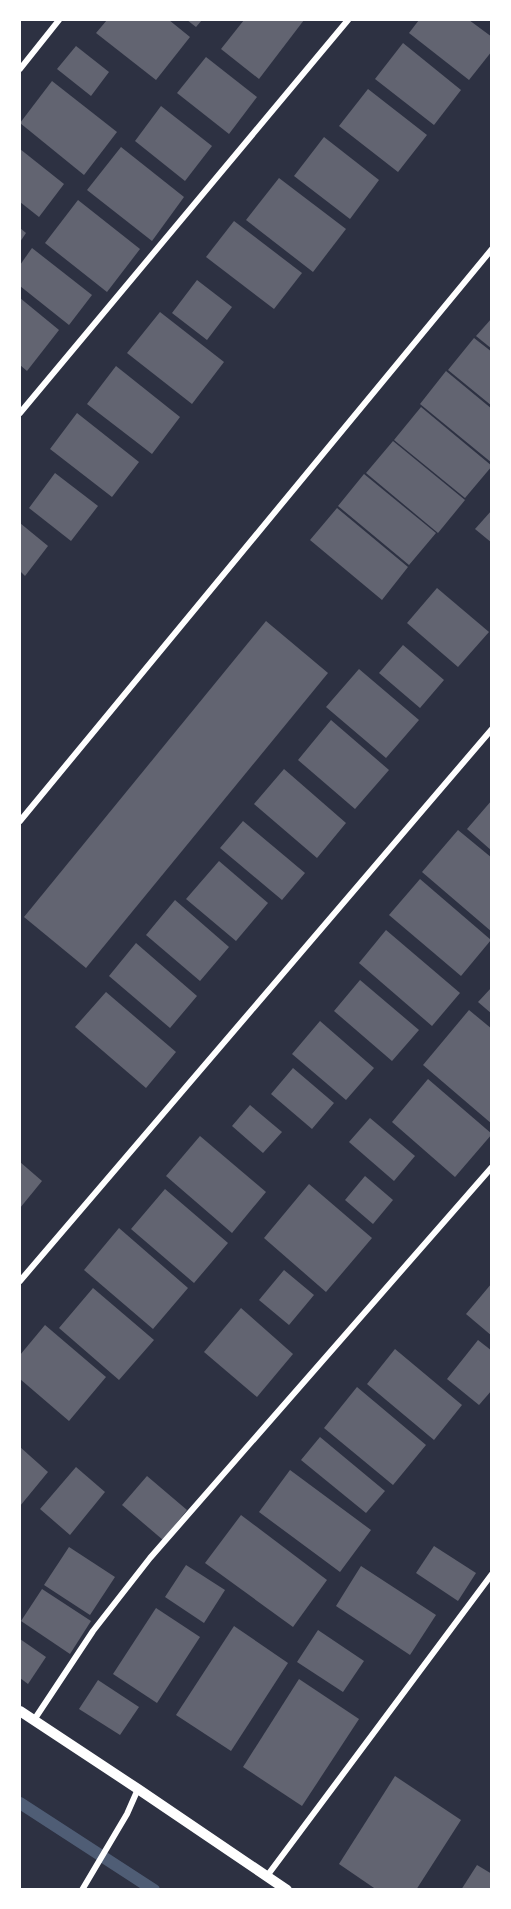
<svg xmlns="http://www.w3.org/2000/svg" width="511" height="1909" font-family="'Asap Condensed',sans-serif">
  <rect width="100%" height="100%" fill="#2d3142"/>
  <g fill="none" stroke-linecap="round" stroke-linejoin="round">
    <!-- stream -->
    <polyline stroke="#4f5d75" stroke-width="12" points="20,1803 154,1890"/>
  </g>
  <!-- building -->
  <g fill="#626471">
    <polygon points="107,20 169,20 190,37 156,80 96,33"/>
    <polygon points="187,20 202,20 196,27"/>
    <polygon points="244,20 304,20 259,79 221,49"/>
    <polygon points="419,20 469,20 492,37 492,51 469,80 409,33"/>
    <polygon points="403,43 461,90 434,125 375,79"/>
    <polygon points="76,46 109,72 91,96 57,69"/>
    <polygon points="206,57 257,97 229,134 177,93"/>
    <polygon points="52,81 117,132 84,175 20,123"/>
    <polygon points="368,89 427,135 398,172 339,126"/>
    <polygon points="161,106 212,146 185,181 135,141"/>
    <polygon points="324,137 379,180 350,219 294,176"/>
    <polygon points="121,147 184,197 152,241 87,190"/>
    <polygon points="20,149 64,184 39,217 20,202"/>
    <polygon points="279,178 346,229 313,272 246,220"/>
    <polygon points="78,200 140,249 107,292 45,243"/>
    <polygon points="234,221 302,273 274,309 206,257"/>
    <polygon points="20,228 26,233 20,242"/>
    <polygon points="32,248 92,295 69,325 20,286 20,265"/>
    <polygon points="197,280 232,307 207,340 172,313"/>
    <polygon points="20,298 59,330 27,371 20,365"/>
    <polygon points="160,312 224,362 192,404 127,353"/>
    <polygon points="492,318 492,349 476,336"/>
    <polygon points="474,338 492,352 492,406 448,370"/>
    <polygon points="116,366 180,417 152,454 87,404"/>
    <polygon points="446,371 492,409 492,463 420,404"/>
    <polygon points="421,407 492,466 465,498 394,440"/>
    <polygon points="77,413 139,462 112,497 50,449"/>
    <polygon points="393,441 465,500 438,533 366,473"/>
    <polygon points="55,473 98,506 71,541 29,508"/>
    <polygon points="364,474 436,533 409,565 338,506"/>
    <polygon points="337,508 408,567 382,600 310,540"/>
    <polygon points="492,510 492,543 475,529"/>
    <polygon points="20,523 48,546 25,576 20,571"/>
    <polygon points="437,588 489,632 458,667 407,623"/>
    <polygon points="266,621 328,673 86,968 24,917"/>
    <polygon points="403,645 444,680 420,708 379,673"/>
    <polygon points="359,669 419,720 386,758 326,707"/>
    <polygon points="331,720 389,770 355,809 298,760"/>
    <polygon points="284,769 346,823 317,858 254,804"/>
    <polygon points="492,800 492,851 467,829"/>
    <polygon points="243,821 305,873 282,900 220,848"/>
    <polygon points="458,830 492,858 492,932 422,872"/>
    <polygon points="219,861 268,903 236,941 186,899"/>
    <polygon points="420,879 491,940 461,976 389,915"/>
    <polygon points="175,900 229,947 200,981 146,935"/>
    <polygon points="386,930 460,993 432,1026 359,963"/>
    <polygon points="136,943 197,996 170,1028 109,976"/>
    <polygon points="360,980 419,1030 392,1061 334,1011"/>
    <polygon points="492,987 492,1014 478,1002"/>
    <polygon points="106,992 176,1052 146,1088 75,1027"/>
    <polygon points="469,1010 492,1029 492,1124 423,1065"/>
    <polygon points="320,1021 374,1068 346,1100 292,1054"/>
    <polygon points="293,1068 334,1103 312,1129 271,1094"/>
    <polygon points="428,1079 492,1134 455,1177 392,1122"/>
    <polygon points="250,1105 282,1132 263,1153 232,1126"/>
    <polygon points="370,1118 415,1156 394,1181 349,1142"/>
    <polygon points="200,1136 266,1192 232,1233 166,1176"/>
    <polygon points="20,1162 42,1181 20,1208"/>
    <polygon points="365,1176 393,1200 373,1224 345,1200"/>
    <polygon points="309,1184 372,1238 326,1292 264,1238"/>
    <polygon points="165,1189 228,1243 194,1283 131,1229"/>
    <polygon points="119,1228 188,1288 153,1329 84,1270"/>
    <polygon points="284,1270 314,1295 289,1325 259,1300"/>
    <polygon points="492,1283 492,1336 466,1314"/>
    <polygon points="93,1288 154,1340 119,1380 59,1328"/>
    <polygon points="241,1308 293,1354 257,1397 204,1352"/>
    <polygon points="45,1325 106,1377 69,1421 20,1379 20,1355"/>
    <polygon points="478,1340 492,1351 492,1390 479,1405 447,1379"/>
    <polygon points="395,1349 462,1405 434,1440 367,1384"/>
    <polygon points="357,1387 426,1445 393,1485 324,1428"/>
    <polygon points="320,1437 385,1491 366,1513 301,1460"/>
    <polygon points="20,1447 48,1472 20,1506"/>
    <polygon points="76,1467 105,1492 70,1535 40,1509"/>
    <polygon points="290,1470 371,1530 340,1572 259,1512"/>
    <polygon points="147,1476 187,1510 163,1540 122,1505"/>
    <polygon points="241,1515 327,1580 293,1627 205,1563"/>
    <polygon points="434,1546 476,1573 458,1601 416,1573"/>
    <polygon points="69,1547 115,1577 90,1615 44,1585"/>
    <polygon points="186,1565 225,1590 204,1623 165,1597"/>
    <polygon points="361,1566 436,1615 410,1655 336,1606"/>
    <polygon points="42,1589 91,1621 70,1654 21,1621"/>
    <polygon points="156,1608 200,1637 157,1703 113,1674"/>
    <polygon points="234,1626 288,1663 231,1751 176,1715"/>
    <polygon points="318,1630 364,1661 343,1692 297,1662"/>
    <polygon points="20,1639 46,1657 28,1684 20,1678"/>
    <polygon points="299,1679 359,1719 302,1806 243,1767"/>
    <polygon points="98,1680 139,1707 120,1735 79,1709"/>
    <polygon points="395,1776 461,1820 416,1890 377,1890 339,1864"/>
    <polygon points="477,1865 492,1874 492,1890 461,1890"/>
  </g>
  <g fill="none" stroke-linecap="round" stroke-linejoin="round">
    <!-- minor -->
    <g stroke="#fff" stroke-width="6">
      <polyline points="20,69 59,20"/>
      <polyline points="20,413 348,20"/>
      <polyline points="20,821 492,249"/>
      <polyline points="20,1281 492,729"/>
      <polyline points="34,1720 93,1631 150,1558 492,1167"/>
      <polyline points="267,1876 492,1574"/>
      <polyline points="82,1890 127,1814 138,1789"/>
    </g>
    <!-- tertiary -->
    <polyline stroke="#fff" stroke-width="10" points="20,1711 138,1789 287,1890"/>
  </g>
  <!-- border -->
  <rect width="511" height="1909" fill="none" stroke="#ffffff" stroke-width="42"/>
</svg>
